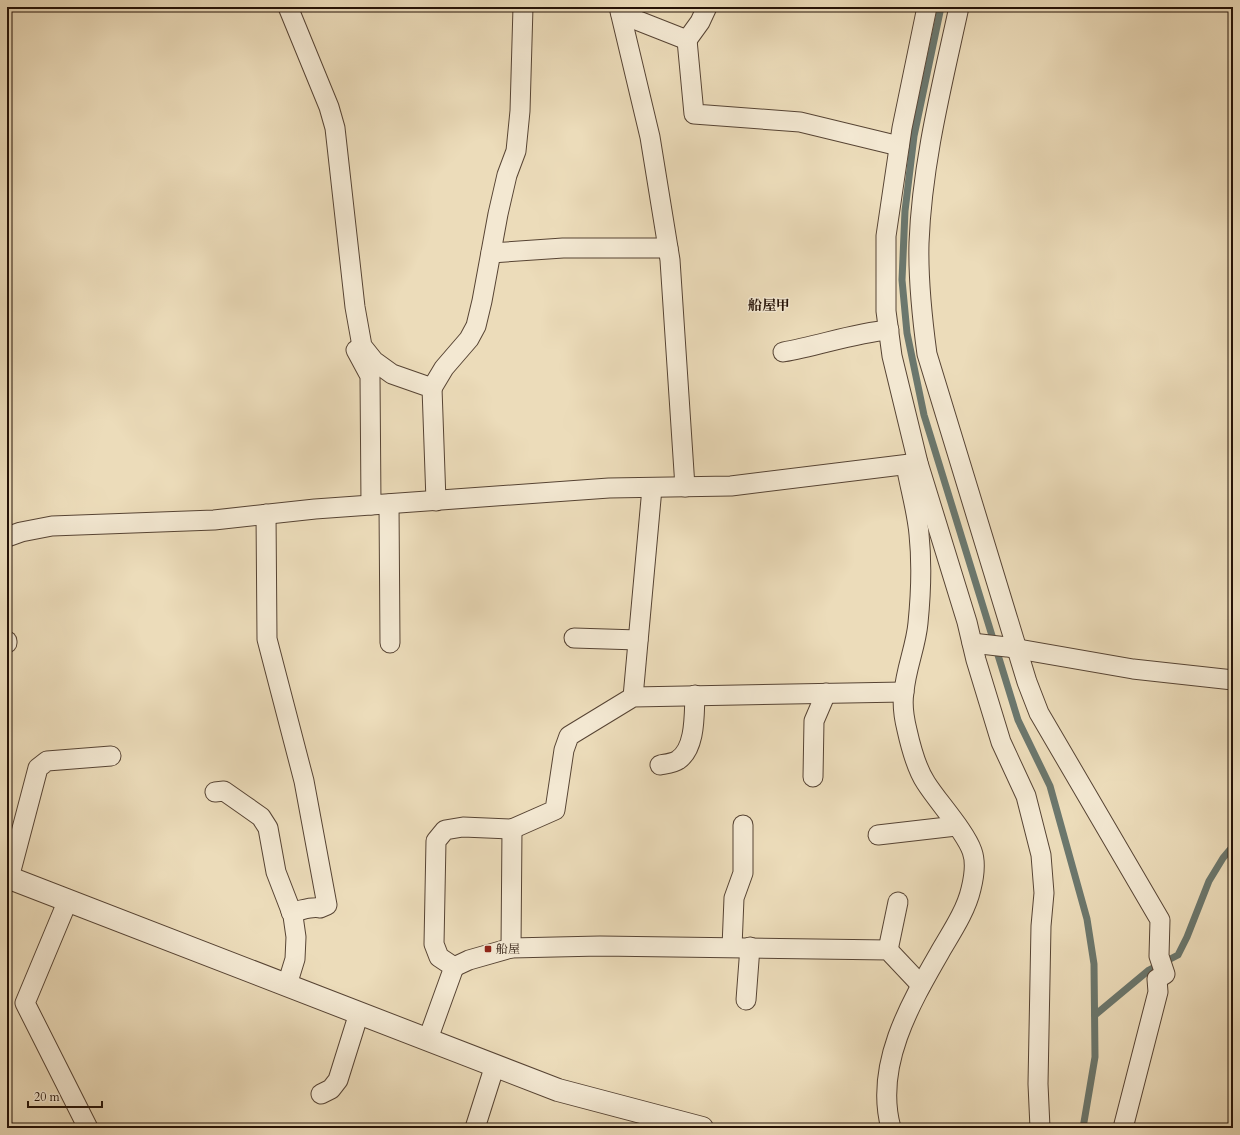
<svg xmlns="http://www.w3.org/2000/svg" width="1240" height="1135" font-family="Cardo,'Noto Serif JP',serif">
  <rect width="100%" height="100%" fill="#ecdcba"/>
  <filter id="stains"><feTurbulence type="fractalNoise" baseFrequency=".005" numOctaves="4"/><feColorMatrix values="0 0 0 0 .2 0 0 0 0 .09 0 0 0 0 .02 0 0 0 .5 -.17"/></filter>
  <radialGradient id="worn" r=".72"><stop offset=".6" stop-color="#630" stop-opacity="0"/><stop offset="1" stop-color="#630" stop-opacity=".3"/></radialGradient>
  <g fill="none" stroke-linecap="round" stroke-linejoin="round">
    <!-- stream -->
    <g stroke="#6b776d" stroke-width="7">
      <polyline points="941,7 914,136 905,211 902,280 907,333 924,415 1018,720 1050,786 1087,919 1094,964 1095,1057 1083,1128"/>
      <polyline points="1095,1015 1149,970 1178,955 1187,937 1209,881 1223,858 1233,846"/>
    </g>
    <!-- minor casing -->
    <g stroke="#574434" stroke-width="21">
      <g id="minor">
        <polyline points="288,7 329,107 335,128 355,307 362,346 374,361 392,374 432,388 436,501"/>
        <polyline points="619,7 650,137 670,260 685,487"/>
        <polyline points="927,7 902,128 886,236 886,311 892,356 918,463 967,622 976,660 1001,742 1026,796 1041,855 1044,893 1041,926 1038,1084 1040,1128"/>
        <path d="M959,7C942,85 922,163 919,243C918,280 922,317 927,354L1027,682L1039,713L1160,920L1159,956L1165,974L1157,979L1158,992L1123,1128"/>
        <polyline points="621,14 687,40 700,22 707,7"/>
        <polyline points="687,40 694,114 800,122 899,146"/>
        <polyline points="491,253 563,248 668,248"/>
        <polyline points="356,350 370,376 371,505"/>
        <path d="M783,352C819,346 853,333 889,330"/>
        <polyline points="432,388 444,368 469,339 476,326 482,301 498,214 507,175 516,151 520,111 523,7"/>
        <polyline points="389,504 390,643"/>
        <path d="M266,514L267,639L304,781L327,905L320,908C310,906 301,911 291,912"/>
        <polyline points="7,537 21,532 52,526 214,520 315,509 609,488 731,486 918,463"/>
        <polyline points="574,638 638,640"/>
        <polyline points="7,641 7,643"/>
        <polyline points="972,643 1007,647 1133,669 1233,680"/>
        <polyline points="633,697 652,488"/>
        <path d="M660,765C665,764 674,763 678,760C696,748 694,714 695,695"/>
        <polyline points="813,777 814,721 826,693"/>
        <polyline points="215,792 224,791 244,805 261,817 268,828 276,872 293,916 296,937 295,959 287,985"/>
        <polyline points="878,835 956,826"/>
        <polyline points="9,878 38,768 47,761 111,756"/>
        <polyline points="68,900 25,1003 88,1128"/>
        <polyline points="732,947 734,898 743,873 743,825"/>
        <polyline points="511,948 600,946 888,950 921,985"/>
        <polyline points="888,950 898,902"/>
        <polyline points="454,967 469,960 511,948 512,829"/>
        <polyline points="746,1000 750,947"/>
        <polyline points="428,1039 454,967 439,957 434,944 436,841 445,830 463,827 512,829 555,810 564,750 569,736 633,697 904,692"/>
        <polyline points="321,1094 331,1089 338,1080 359,1013"/>
        <polyline points="475,1128 495,1065"/>
        <path d="M891,1128C874,1066 910,1004 940,952C951,933 966,911 971,889C974,877 976,862 972,851C965,831 938,802 926,783C916,768 911,748 907,730C904,718 902,704 904,692C906,668 916,646 918,623C921,593 922,563 919,534C917,511 910,488 906,465"/>
      </g>
    </g>
    <!-- tertiary casing -->
    <g stroke="#574434" stroke-width="24">
      <polyline id="tertiary" points="7,877 558,1090 702,1128"/>
    </g>
    <!-- minor -->
    <use href="#minor" stroke="#f3e8d2" stroke-width="19"/>
    <!-- tertiary -->
    <use href="#tertiary" stroke="#f3e8d2" stroke-width="22"/>
  </g>
  <!-- markers -->
  <rect fill="#8f2418" stroke="#f3e8d2" stroke-width="1.5" x="484" y="945" width="8" height="8" rx="2"/>
  <g text-anchor="middle" stroke-width="3" stroke-linejoin="round" paint-order="stroke">
    <!-- poi labels -->
    <g font-size="12" fill="#251207" stroke="#f3e8d2" text-anchor="start">
      <text x="496" y="953">船屋</text>
    </g>
    <!-- quarter labels -->
    <g font-size="14" font-weight="bold" fill="#251207" stroke="#f3e8d2">
      <text x="769" y="310">船屋甲</text>
    </g>
  </g>
  <!-- margin -->
  <rect width="1240" height="1135" fill="none" stroke="#ecdcba" stroke-width="24"/>
  <rect x="8" y="8" width="1224" height="1119" fill="none" stroke="#251207" stroke-width="2"/>
  <rect x="12" y="12" width="1216" height="1111" fill="none" stroke="#251207"/>
  <!-- scale -->
  <path d="M28 1101v6h74v-6" fill="none" stroke="#251207" stroke-width="2"/>
  <text x="34" y="1101" font-size="12" fill="#251207" stroke="#f3e8d2" stroke-width="3" paint-order="stroke">20 m</text>
  <rect width="100%" height="100%" filter="url(#stains)"/>
  <rect width="100%" height="100%" fill="url(#worn)"/>
</svg>
